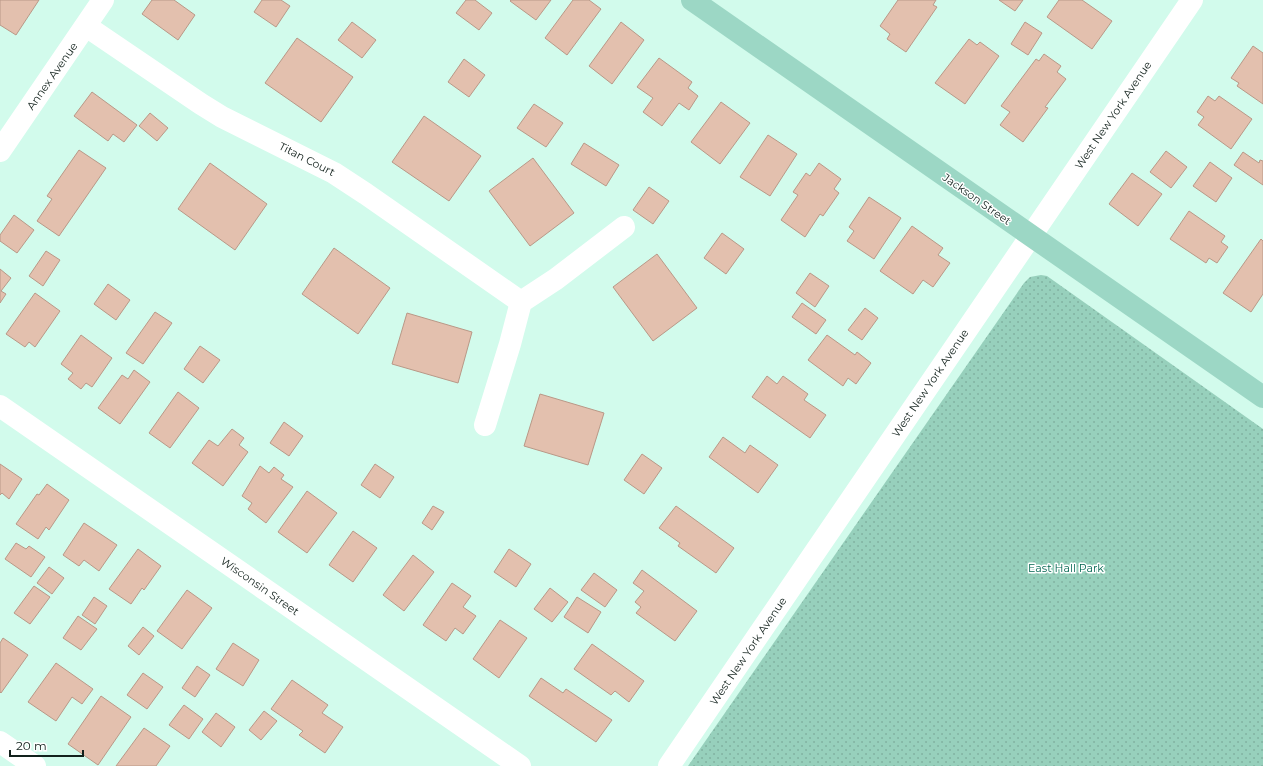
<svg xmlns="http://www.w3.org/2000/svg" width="1263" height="766" font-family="Montserrat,sans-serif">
  <defs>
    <pattern id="park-dots" width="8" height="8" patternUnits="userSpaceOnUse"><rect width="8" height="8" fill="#97d0bc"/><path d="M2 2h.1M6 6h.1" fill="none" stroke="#81b2a1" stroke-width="1.8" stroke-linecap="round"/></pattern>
  </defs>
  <rect width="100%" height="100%" fill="#d2fbec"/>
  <!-- park -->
  <polygon fill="url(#park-dots)" points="1041,275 1047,276 1263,429 1263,766 688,766 1024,283 1030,277"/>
  <!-- building -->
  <g fill="#e3c0ae" stroke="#b99887">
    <polygon points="0,0 39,0 16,35 0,25"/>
    <polygon points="152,0 174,0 195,15 178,40 142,14"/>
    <polygon points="262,0 281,0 290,6 276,27 254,12"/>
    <polygon points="466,0 475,0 492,13 479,30 456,13"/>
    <polygon points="511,0 551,0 536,20 510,1"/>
    <polygon points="573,0 589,0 601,9 567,55 545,38"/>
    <polygon points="898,0 936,0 933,5 937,7 906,52 887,39 890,34 880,26"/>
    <polygon points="999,0 1023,0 1015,11"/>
    <polygon points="1059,0 1082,0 1112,21 1092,49 1047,17"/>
    <polygon points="352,22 376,40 362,58 338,40"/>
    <polygon points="621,22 644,40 612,84 589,66"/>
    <polygon points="1025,22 1042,33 1028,55 1011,44"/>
    <polygon points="297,38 353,77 321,122 265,83"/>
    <polygon points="969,39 977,45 980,42 999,56 965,104 935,83"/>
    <polygon points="1253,46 1263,53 1263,104 1237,86 1239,83 1231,78"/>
    <polygon points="1044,54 1061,66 1057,72 1066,79 1045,107 1048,108 1023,142 1000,125 1010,112 1001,106 1036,59 1039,61"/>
    <polygon points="659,58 692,82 688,88 698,96 689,110 679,103 662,126 643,112 653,98 637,87"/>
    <polygon points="464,59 485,75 469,97 448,82"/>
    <polygon points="92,92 137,125 124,142 113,134 108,141 74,116"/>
    <polygon points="1208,96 1215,101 1219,96 1252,119 1231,149 1198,125 1204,117 1197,112"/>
    <polygon points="721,102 750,123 720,164 691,142"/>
    <polygon points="534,104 563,123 546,147 517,128"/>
    <polygon points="150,113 168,128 157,141 139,126"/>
    <polygon points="424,116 481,156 449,201 392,162"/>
    <polygon points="768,135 797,154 770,196 740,177"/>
    <polygon points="584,143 619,165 606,186 571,164"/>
    <polygon points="79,150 106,168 59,236 37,221 52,199 47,196"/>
    <polygon points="1166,151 1187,167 1171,188 1150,172"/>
    <polygon points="1243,152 1259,163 1260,160 1263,161 1263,185 1234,165"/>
    <polygon points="533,158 574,213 530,246 489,191"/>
    <polygon points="1210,162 1232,178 1216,202 1193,186"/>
    <polygon points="210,163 267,204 235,250 178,209"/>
    <polygon points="819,163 841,179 834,189 839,193 823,216 820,214 805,237 781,220 798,195 793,192 806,173 810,176"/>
    <polygon points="1132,173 1162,194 1138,226 1109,204"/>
    <polygon points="649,187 669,201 653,224 633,210"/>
    <polygon points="869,197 901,218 874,259 847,241 854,231 849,227"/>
    <polygon points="1189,211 1225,236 1221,242 1228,247 1217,263 1209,258 1206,263 1170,239"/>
    <polygon points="14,215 34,230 17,253 0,241 0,235"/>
    <polygon points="912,226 943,248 938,255 950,263 933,287 923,280 913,294 880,271"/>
    <polygon points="722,233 744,249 726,274 704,258"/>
    <polygon points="1261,239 1263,241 1263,294 1251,312 1223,293"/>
    <polygon points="334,248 390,288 358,334 302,294"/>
    <polygon points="46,251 60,260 43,286 29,276"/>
    <polygon points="657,254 697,308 653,341 613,287"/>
    <polygon points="0,269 11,278 1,291 6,294 0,303"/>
    <polygon points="810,273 829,286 815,307 796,293"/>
    <polygon points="108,284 130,300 116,320 94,304"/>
    <polygon points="35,293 60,311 35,347 29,342 25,347 6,334"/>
    <polygon points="802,303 826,320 816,334 792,317"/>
    <polygon points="865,308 878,318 862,340 848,330"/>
    <polygon points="155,312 172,323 143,364 126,353"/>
    <polygon points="407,313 472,332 458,383 392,364"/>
    <polygon points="81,335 112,358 92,387 86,383 81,389 68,379 73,373 61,364"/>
    <polygon points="827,335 855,355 857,352 871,363 856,384 848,378 843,386 808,360"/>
    <polygon points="200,346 220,360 203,383 184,369"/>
    <polygon points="134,370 150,382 120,424 98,408 122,375 128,379"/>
    <polygon points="767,376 777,384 783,376 808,394 804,400 826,415 810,438 752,397"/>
    <polygon points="178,392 199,408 170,448 149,433"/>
    <polygon points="540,394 604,413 588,465 524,446"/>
    <polygon points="284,422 303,436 289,456 270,443"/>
    <polygon points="232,429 244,438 239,445 248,452 223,486 192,463 209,440 218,446"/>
    <polygon points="723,437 745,453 750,445 778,465 758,493 709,457"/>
    <polygon points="642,454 662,468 644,494 624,480"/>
    <polygon points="0,464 22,479 9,499 2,493 0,495"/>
    <polygon points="375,464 394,477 380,498 361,485"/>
    <polygon points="260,466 269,473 274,467 284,475 281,479 293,487 266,523 248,509 252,503 242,496"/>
    <polygon points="47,484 69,500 49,530 46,527 38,539 16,524 37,494 39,495"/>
    <polygon points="307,491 337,513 307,553 278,532"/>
    <polygon points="433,506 444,512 432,530 422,523"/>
    <polygon points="676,506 734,548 716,573 678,546 680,543 659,528"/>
    <polygon points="84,523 117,545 99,571 84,560 79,566 63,555"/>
    <polygon points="353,531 377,548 353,582 329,565"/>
    <polygon points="16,543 26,549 29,546 45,557 31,577 5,559"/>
    <polygon points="138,549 161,566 144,590 142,588 131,604 109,589"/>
    <polygon points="509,549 531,564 516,587 494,572"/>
    <polygon points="413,555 434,572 404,611 383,595"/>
    <polygon points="49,567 64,578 52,594 37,583"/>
    <polygon points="642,570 697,611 675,641 636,613 641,607 635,602 644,591 633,583"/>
    <polygon points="594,573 617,590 605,607 581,590"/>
    <polygon points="452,583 471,596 463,607 476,616 463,634 455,628 446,641 423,625"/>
    <polygon points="34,586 50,597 30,624 14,613"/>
    <polygon points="550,588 568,602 552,622 534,609"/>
    <polygon points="187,590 212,608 182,649 157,631"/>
    <polygon points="94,597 107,606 95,624 82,615"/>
    <polygon points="577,597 601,612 588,633 564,617"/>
    <polygon points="78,616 97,629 81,650 63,638"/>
    <polygon points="500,620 527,638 499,678 473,659"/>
    <polygon points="143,627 154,636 139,655 128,646"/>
    <polygon points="3,638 28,655 1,693 0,692 0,643"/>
    <polygon points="233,643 259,660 243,686 216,669"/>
    <polygon points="592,644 644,681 629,702 615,691 611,695 574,669"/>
    <polygon points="56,663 93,689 82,704 72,697 56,721 28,702"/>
    <polygon points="197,666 210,675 195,697 182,688"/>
    <polygon points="143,673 163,687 147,709 127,695"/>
    <polygon points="541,678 563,693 566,689 612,720 596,742 529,696"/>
    <polygon points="292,680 328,705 322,713 343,727 325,753 299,735 303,731 271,709"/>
    <polygon points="101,696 131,717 98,765 68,744"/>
    <polygon points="184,705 203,719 189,739 169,725"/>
    <polygon points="264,711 277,721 261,740 249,730"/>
    <polygon points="216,713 235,727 221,747 202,732"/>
    <polygon points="144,728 170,746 156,766 116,766"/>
  </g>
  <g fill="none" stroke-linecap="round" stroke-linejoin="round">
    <!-- minor -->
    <g stroke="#fff" stroke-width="22">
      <polyline points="86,26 201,104 222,117 334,173 366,194 521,302"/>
      <polyline points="0,151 103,0"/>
      <polyline points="0,406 520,766"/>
      <polyline points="485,425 510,344 521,302 556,279 624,227"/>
      <polyline points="0,742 35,766"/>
      <polyline points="669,766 1192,0"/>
    </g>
    <!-- major -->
    <polyline stroke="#9cd7c5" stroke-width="22" points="692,0 1263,397"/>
  </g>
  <g text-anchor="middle" stroke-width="3" stroke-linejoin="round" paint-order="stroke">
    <!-- street labels -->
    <g font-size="11" fill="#12211c" stroke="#fff">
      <text transform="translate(52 76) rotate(-55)" y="4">Annex Avenue</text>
      <text transform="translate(1113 115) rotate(-56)" y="4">West New York Avenue</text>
      <text transform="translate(307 159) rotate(27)" y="4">Titan Court</text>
      <text transform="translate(977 199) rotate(35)" y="4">Jackson Street</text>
      <text transform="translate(930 383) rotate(-56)" y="4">West New York Avenue</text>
      <text transform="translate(260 586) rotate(35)" y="4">Wisconsin Street</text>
      <text transform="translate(748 651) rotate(-56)" y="4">West New York Avenue</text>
    </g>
    <!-- park labels -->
    <g font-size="11" fill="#026650" stroke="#fff">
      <text x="1066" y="572">East Hall Park</text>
    </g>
  </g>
  <!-- scale -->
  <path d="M10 750v6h73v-6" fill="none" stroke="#12211c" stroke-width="2"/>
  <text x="16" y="750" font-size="12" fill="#12211c" stroke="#ffffff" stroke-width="3" paint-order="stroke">20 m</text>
</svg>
